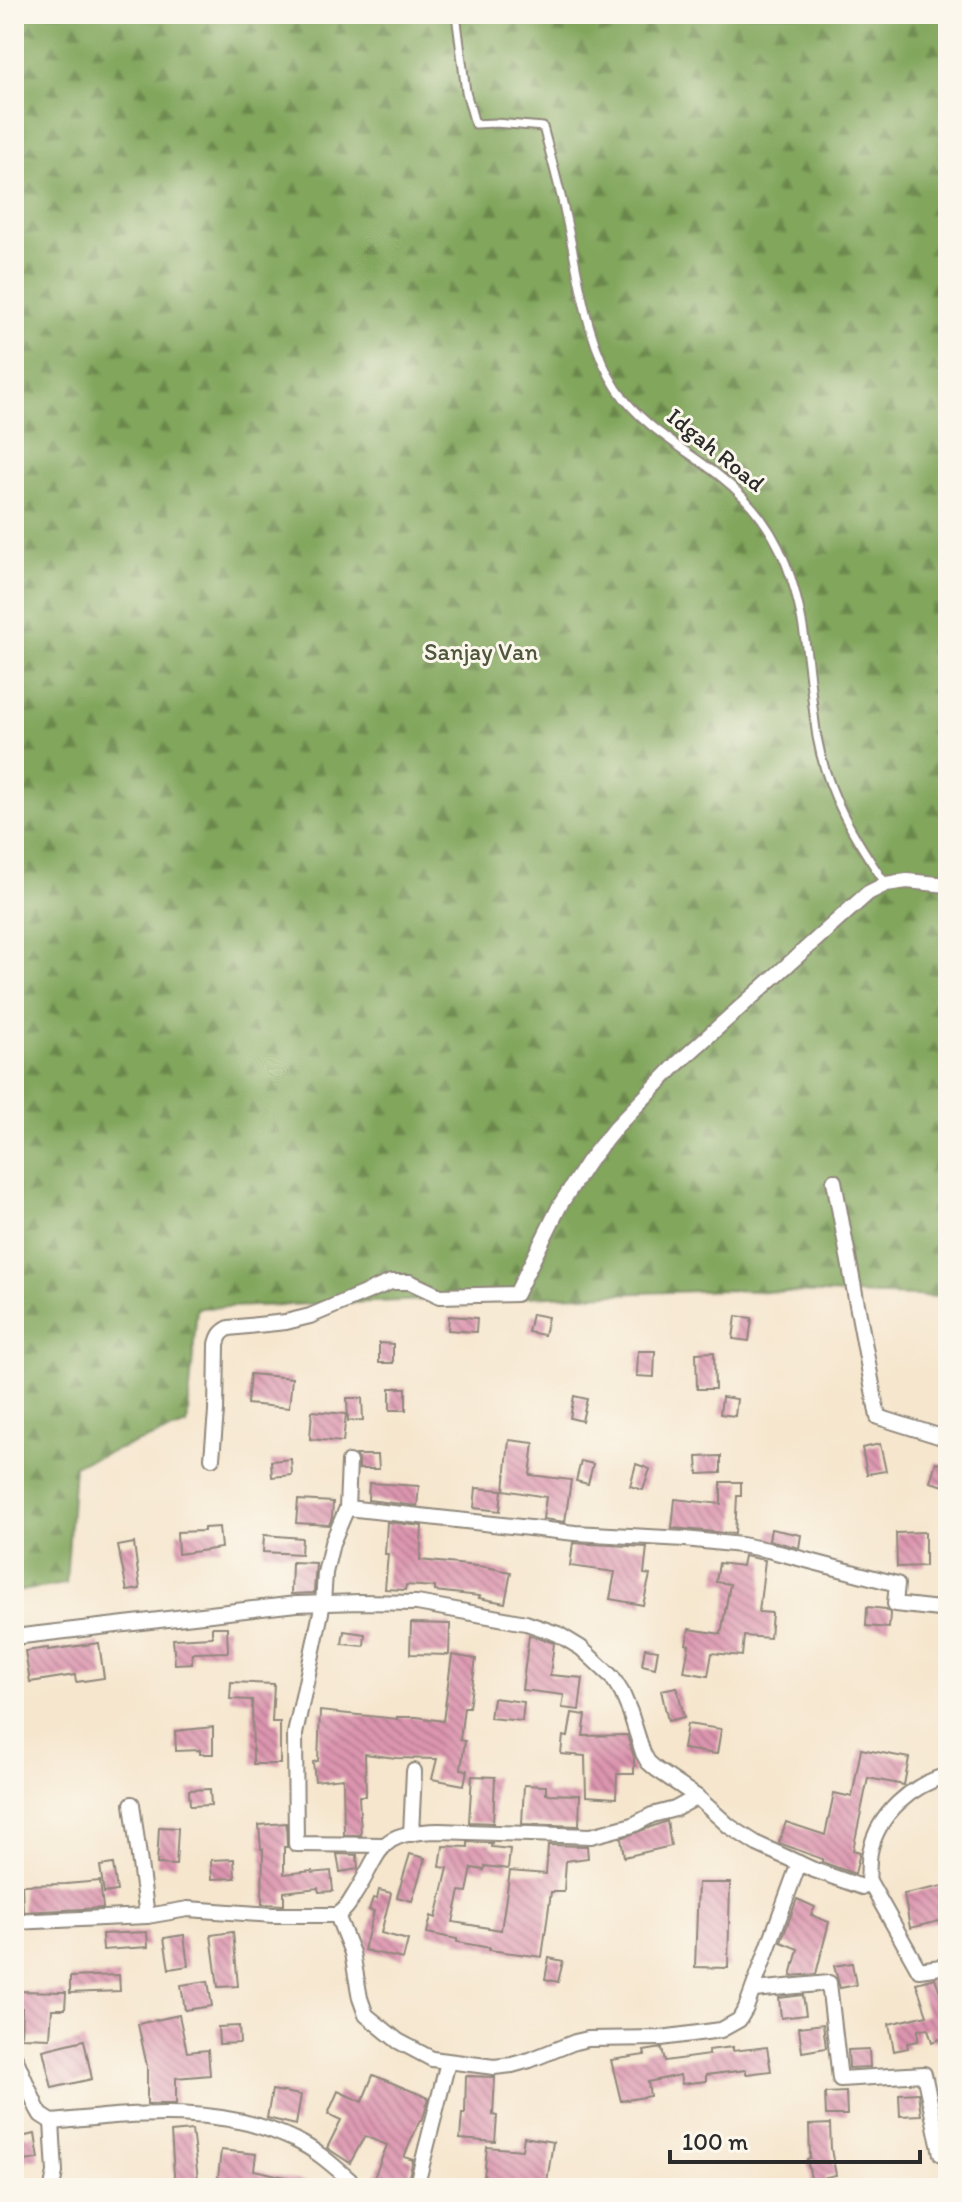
<svg xmlns="http://www.w3.org/2000/svg" width="962" height="2202" font-family="Itim,sans-serif">
  <defs>
    <pattern id="forest-firs" width="22" height="20" patternUnits="userSpaceOnUse" patternTransform="scale(2)"><rect width="22" height="20" fill="#81a65c"/><path d="M5 1l3.5 6h-7zM16 11l3.5 6h-7z" fill="#6a874c"/></pattern>
    <pattern id="building-back-hatch" width="6" height="6" patternUnits="userSpaceOnUse" patternTransform="scale(2)"><rect width="6" height="6" fill="#dc95af"/><path d="M-1 5l2 2M0 0l6 6M5-1l2 2" fill="none" stroke="#b37a8f"/></pattern>
  </defs>
  <rect width="100%" height="100%" fill="#fbf7ec"/>
  <filter id="ink" filterUnits="userSpaceOnUse"><feTurbulence type="fractalNoise" baseFrequency=".0125" numOctaves="2"/><feDisplacementMap in="SourceGraphic" scale="16" xChannelSelector="R" yChannelSelector="G"/><feConvolveMatrix kernelMatrix="1 2 1 2 8 2 1 2 1" color-interpolation-filters="sRGB"/></filter>
  <filter id="wash" filterUnits="userSpaceOnUse"><feTurbulence type="fractalNoise" baseFrequency=".006" numOctaves="4" result="noise"/><feDisplacementMap in="SourceGraphic" scale="32" xChannelSelector="R" yChannelSelector="G"/><feGaussianBlur stdDeviation="1.8" result="paint"/><feColorMatrix in="noise" values="0 0 0 0 0 0 0 0 0 0 0 0 0 0 0 0 0 1.4 0 .05"/><feComposite in="paint" operator="in"/></filter>
  <g filter="url(#wash)">
    <rect width="100%" height="100%" fill="#f6e6ce"/>
    <!-- forest -->
    <polygon fill="url(#forest-firs)" stroke="#566844" stroke-width="2" points="14,14 948,14 948,1297 727,1290 197,1308 187,1425 74,1465 66,1584 14,1592"/>
    <g id="blocks">
      <!-- building -->
      <g fill="url(#building-back-hatch)">
        <polygon points="532,1314 548,1317 544,1335 528,1332"/>
        <polygon points="449,1316 477,1318 476,1332 448,1330"/>
        <polygon points="736,1316 752,1318 749,1341 733,1339"/>
        <polygon points="379,1343 393,1344 393,1363 379,1363"/>
        <polygon points="638,1351 655,1351 654,1377 637,1376"/>
        <polygon points="714,1352 715,1389 697,1389 696,1353"/>
        <polygon points="250,1374 292,1378 289,1408 247,1404"/>
        <rect x="390" y="1388" width="16" height="22"/>
        <polygon points="574,1396 587,1399 582,1421 570,1418"/>
        <polygon points="722,1397 737,1399 735,1416 720,1414"/>
        <polygon points="347,1398 362,1398 363,1420 348,1421"/>
        <polygon points="312,1411 346,1414 343,1442 310,1439"/>
        <polygon points="509,1440 534,1443 530,1475 571,1480 565,1522 543,1519 546,1497 504,1490"/>
        <polygon points="880,1444 886,1471 867,1474 862,1448"/>
        <polygon points="356,1455 378,1455 379,1469 359,1469 359,1462"/>
        <polygon points="721,1456 721,1473 698,1474 697,1457"/>
        <polygon points="291,1459 292,1475 272,1477 271,1461"/>
        <polygon points="581,1461 593,1464 588,1484 576,1481"/>
        <polygon points="936,1462 948,1465 948,1487 930,1482"/>
        <polygon points="636,1464 650,1469 643,1490 630,1486"/>
        <polygon points="721,1482 741,1482 741,1496 737,1496 735,1534 672,1528 675,1499 721,1504"/>
        <polygon points="369,1483 419,1486 417,1506 368,1500"/>
        <polygon points="476,1488 502,1490 500,1511 474,1508"/>
        <polygon points="298,1500 333,1502 332,1518 329,1525 296,1523"/>
        <polygon points="387,1522 422,1526 420,1560 486,1567 511,1572 505,1603 479,1598 480,1596 435,1591 435,1587 406,1585 405,1590 385,1589 388,1554 385,1554"/>
        <polygon points="219,1527 221,1548 178,1554 177,1532 204,1531 204,1528"/>
        <polygon points="771,1529 801,1535 799,1548 769,1540"/>
        <polygon points="925,1532 925,1566 897,1567 896,1533"/>
        <polygon points="264,1535 302,1538 301,1554 263,1552"/>
        <polygon points="134,1543 140,1589 127,1591 118,1546"/>
        <polygon points="573,1543 647,1547 644,1574 650,1575 643,1605 610,1599 615,1572 570,1566"/>
        <polygon points="744,1556 765,1560 759,1612 772,1613 770,1638 744,1636 742,1656 712,1653 708,1676 684,1672 689,1645 686,1644 689,1629 721,1634 730,1584 716,1582 719,1563 742,1566"/>
        <polygon points="292,1562 316,1563 314,1593 291,1594"/>
        <polygon points="867,1607 886,1609 890,1613 889,1628 866,1626"/>
        <polygon points="411,1623 450,1624 449,1655 410,1654"/>
        <polygon points="212,1627 227,1627 228,1652 192,1653 192,1663 175,1664 173,1639 212,1637"/>
        <polygon points="344,1631 365,1634 364,1646 342,1644"/>
        <polygon points="529,1635 554,1643 550,1675 583,1678 579,1710 562,1708 564,1695 522,1690"/>
        <polygon points="99,1643 104,1678 76,1682 75,1675 30,1682 25,1651 48,1648 48,1650"/>
        <polygon points="645,1648 658,1650 655,1668 642,1665"/>
        <polygon points="452,1655 476,1659 469,1707 464,1707 460,1740 465,1741 461,1769 467,1770 464,1785 432,1779 437,1759 396,1758 365,1754 366,1796 359,1796 361,1835 344,1835 343,1778 315,1781 313,1762 318,1761 320,1711 397,1719 397,1717 417,1717 443,1721"/>
        <polygon points="231,1682 274,1684 272,1722 280,1722 280,1764 253,1764 252,1700 230,1699"/>
        <polygon points="677,1687 684,1717 668,1721 661,1690"/>
        <polygon points="493,1698 524,1702 522,1721 490,1718"/>
        <polygon points="572,1713 586,1715 583,1736 627,1735 634,1757 634,1774 617,1774 616,1798 586,1796 585,1756 561,1754 563,1736 568,1737"/>
        <polygon points="687,1724 721,1729 717,1754 683,1749"/>
        <polygon points="213,1727 213,1754 200,1754 200,1750 176,1751 175,1731"/>
        <polygon points="861,1749 909,1758 904,1785 868,1778 853,1850 860,1852 855,1874 822,1862 822,1859 779,1843 786,1822 825,1835 834,1793 852,1797"/>
        <polygon points="472,1776 495,1777 493,1823 469,1822"/>
        <polygon points="524,1785 546,1786 546,1794 580,1795 579,1826 522,1824"/>
        <polygon points="210,1789 211,1805 190,1806 189,1790"/>
        <polygon points="667,1821 671,1846 624,1857 621,1838"/>
        <polygon points="286,1823 287,1847 284,1847 284,1874 312,1871 312,1873 331,1871 333,1891 319,1892 318,1888 284,1892 284,1905 262,1904 263,1849 261,1849 259,1825"/>
        <polygon points="159,1827 178,1828 176,1865 157,1864"/>
        <polygon points="468,1842 492,1843 491,1847 510,1849 508,1869 485,1866 484,1870 472,1868 467,1892 460,1891 453,1922 501,1930 510,1871 546,1874 548,1845 587,1846 588,1858 566,1861 564,1892 551,1892 542,1957 489,1950 490,1948 457,1942 457,1939 427,1933 431,1916 436,1918 448,1868 440,1867 443,1846 468,1847"/>
        <polygon points="337,1854 357,1855 358,1869 340,1872"/>
        <polygon points="410,1854 425,1858 412,1901 397,1897"/>
        <polygon points="234,1859 235,1878 212,1879 211,1860"/>
        <polygon points="113,1864 117,1891 104,1893 100,1866"/>
        <polygon points="100,1881 103,1908 23,1912 22,1885 66,1884"/>
        <polygon points="698,1883 730,1883 728,1968 695,1967"/>
        <polygon points="948,1885 948,1919 910,1928 904,1894"/>
        <polygon points="379,1890 391,1893 381,1933 408,1940 403,1959 364,1950 374,1911 369,1910 373,1898 377,1899"/>
        <polygon points="797,1899 815,1907 811,1915 829,1922 816,1974 791,1976 798,1949 781,1942"/>
        <polygon points="147,1932 148,1947 103,1950 102,1934"/>
        <polygon points="233,1932 238,1986 218,1987 211,1935"/>
        <polygon points="184,1935 188,1966 169,1969 164,1938"/>
        <polygon points="549,1958 563,1961 558,1982 545,1979"/>
        <polygon points="852,1963 856,1985 840,1988 834,1966"/>
        <polygon points="119,1975 120,1991 70,1993 70,1977"/>
        <polygon points="935,1978 944,2003 940,2004 948,2027 948,2036 932,2042 928,2029 918,2030 918,2041 907,2043 908,2048 894,2051 889,2024 927,2015 916,1983"/>
        <polygon points="208,1981 212,2006 185,2010 181,1985"/>
        <polygon points="16,1991 66,1992 65,2009 52,2009 50,2038 21,2037 22,2008 16,2008"/>
        <polygon points="803,1995 806,2015 781,2018 779,1998"/>
        <polygon points="179,2015 187,2052 208,2050 210,2075 176,2078 176,2104 147,2104 147,2066 138,2024"/>
        <polygon points="823,2024 826,2048 802,2052 799,2027"/>
        <polygon points="239,2026 240,2043 219,2044 218,2027"/>
        <polygon points="84,2040 92,2079 52,2088 43,2050"/>
        <polygon points="733,2047 733,2051 767,2047 771,2071 746,2074 746,2070 706,2075 706,2081 682,2084 680,2075 648,2082 650,2096 621,2101 611,2060 645,2055 644,2051 662,2048 665,2061 709,2055 708,2050"/>
        <polygon points="869,2049 870,2067 849,2068 848,2050"/>
        <polygon points="373,2075 429,2098 423,2118 422,2121 420,2120 404,2157 413,2160 406,2188 370,2188 387,2145 365,2136 350,2163 327,2148 341,2120 328,2114 338,2091 362,2102"/>
        <polygon points="466,2076 495,2077 493,2115 497,2116 495,2142 460,2139 462,2113 465,2113"/>
        <polygon points="272,2090 301,2095 296,2125 267,2118"/>
        <polygon points="846,2092 847,2115 826,2115 825,2093"/>
        <polygon points="918,2093 921,2115 900,2116 899,2094"/>
        <polygon points="830,2124 831,2149 836,2175 826,2177 828,2188 813,2188 807,2159 810,2158 809,2125"/>
        <polygon points="192,2130 198,2179 187,2180 187,2188 175,2188 171,2132"/>
        <polygon points="35,2134 39,2159 24,2161 20,2137"/>
        <polygon points="524,2137 553,2142 546,2188 483,2188 487,2147 522,2150"/>
        <polygon points="221,2150 256,2154 254,2170 309,2182 309,2188 217,2188"/>
      </g>
    </g>
  </g>
  <g filter="url(#ink)">
    <use href="#blocks" fill-opacity="0" stroke="#90887c" stroke-width="2"/>
    <g fill="none" stroke-linecap="round" stroke-linejoin="round">
      <!-- lane casing -->
      <g stroke="#90887c" stroke-width="11">
        <path id="lane" d="M457,22L466,92L475,124L495,123L543,127C552,160 561,193 568,227C580,281 586,342 617,389C643,428 686,449 722,478C751,501 773,530 786,564C808,620 808,679 817,737C827,793 854,838 886,884"/>
      </g>
      <!-- street casing -->
      <g stroke="#90887c" stroke-width="18">
        <g id="street">
          <polyline points="834,1181 878,1417 948,1439"/>
          <path d="M212,1458L216,1412L217,1344C219,1336 221,1332 229,1328L286,1322L310,1316L391,1282H410L440,1296L516,1294L560,1205L587,1163L616,1127L677,1064L868,893L886,884L907,881L948,885"/>
          <polyline points="349,1462 347,1508 575,1533 685,1539 741,1545 768,1550 897,1584 895,1604 948,1610"/>
          <polyline points="347,1508 332,1543 325,1573 323,1603 295,1734 296,1844 385,1845"/>
          <path d="M14,1637L296,1604L360,1602L417,1603L526,1623L558,1634L581,1648L612,1677L622,1693L630,1712L643,1753L648,1762L656,1769L697,1797L729,1826L757,1844L814,1870L862,1887L868,1884C869,1874 868,1863 870,1852C878,1814 911,1785 948,1775"/>
          <polyline points="132,1804 147,1916"/>
          <polyline points="411,1834 414,1771"/>
          <polyline points="869,1881 919,1970 948,1966"/>
          <polyline points="337,1915 352,1953 360,1998 366,2015 398,2041 432,2059 494,2067 512,2065 530,2060 575,2042 588,2039 661,2038 721,2030 739,2020 746,2008 799,1863"/>
          <path d="M14,1922L147,1916L188,1909L273,1915H337C345,1911 349,1904 353,1897C383,1851 374,1832 439,1831L591,1836L633,1825L652,1815L675,1809L697,1797"/>
          <polyline points="754,1990 829,1983 840,2079 924,2074 941,2154 948,2152"/>
          <path d="M14,2055L37,2108L41,2115L52,2122C133,2114 219,2103 295,2140C319,2151 339,2171 359,2188"/>
          <polyline points="52,2122 55,2172 52,2188"/>
          <polyline points="416,2188 448,2062"/>
        </g>
      </g>
      <!-- lane -->
      <use href="#lane" stroke="#fff" stroke-width="7"/>
      <!-- street -->
      <use href="#street" stroke="#fff" stroke-width="14"/>
    </g>
  </g>
  <g text-anchor="middle" stroke-width="6" stroke-linejoin="round" paint-order="stroke">
    <!-- street labels -->
    <g font-size="24" fill="#2b2b2b" stroke="#fbf7ec">
      <text transform="translate(716 450) rotate(39)" y="8">Idgah Road</text>
    </g>
    <!-- park labels -->
    <g font-size="24" fill="#4f583d" stroke="#fbf7ec">
      <text x="481" y="660">Sanjay Van</text>
    </g>
  </g>
  <!-- margin -->
  <rect width="962" height="2202" fill="none" stroke="#fbf7ec" stroke-width="48"/>
  <!-- scale -->
  <path d="M670 2150v12h250v-12" fill="none" stroke="#2b2b2b" stroke-width="4"/>
  <text x="682" y="2150" font-size="24" fill="#2b2b2b" stroke="#fbf7ec" stroke-width="6" paint-order="stroke">100 m</text>
</svg>
